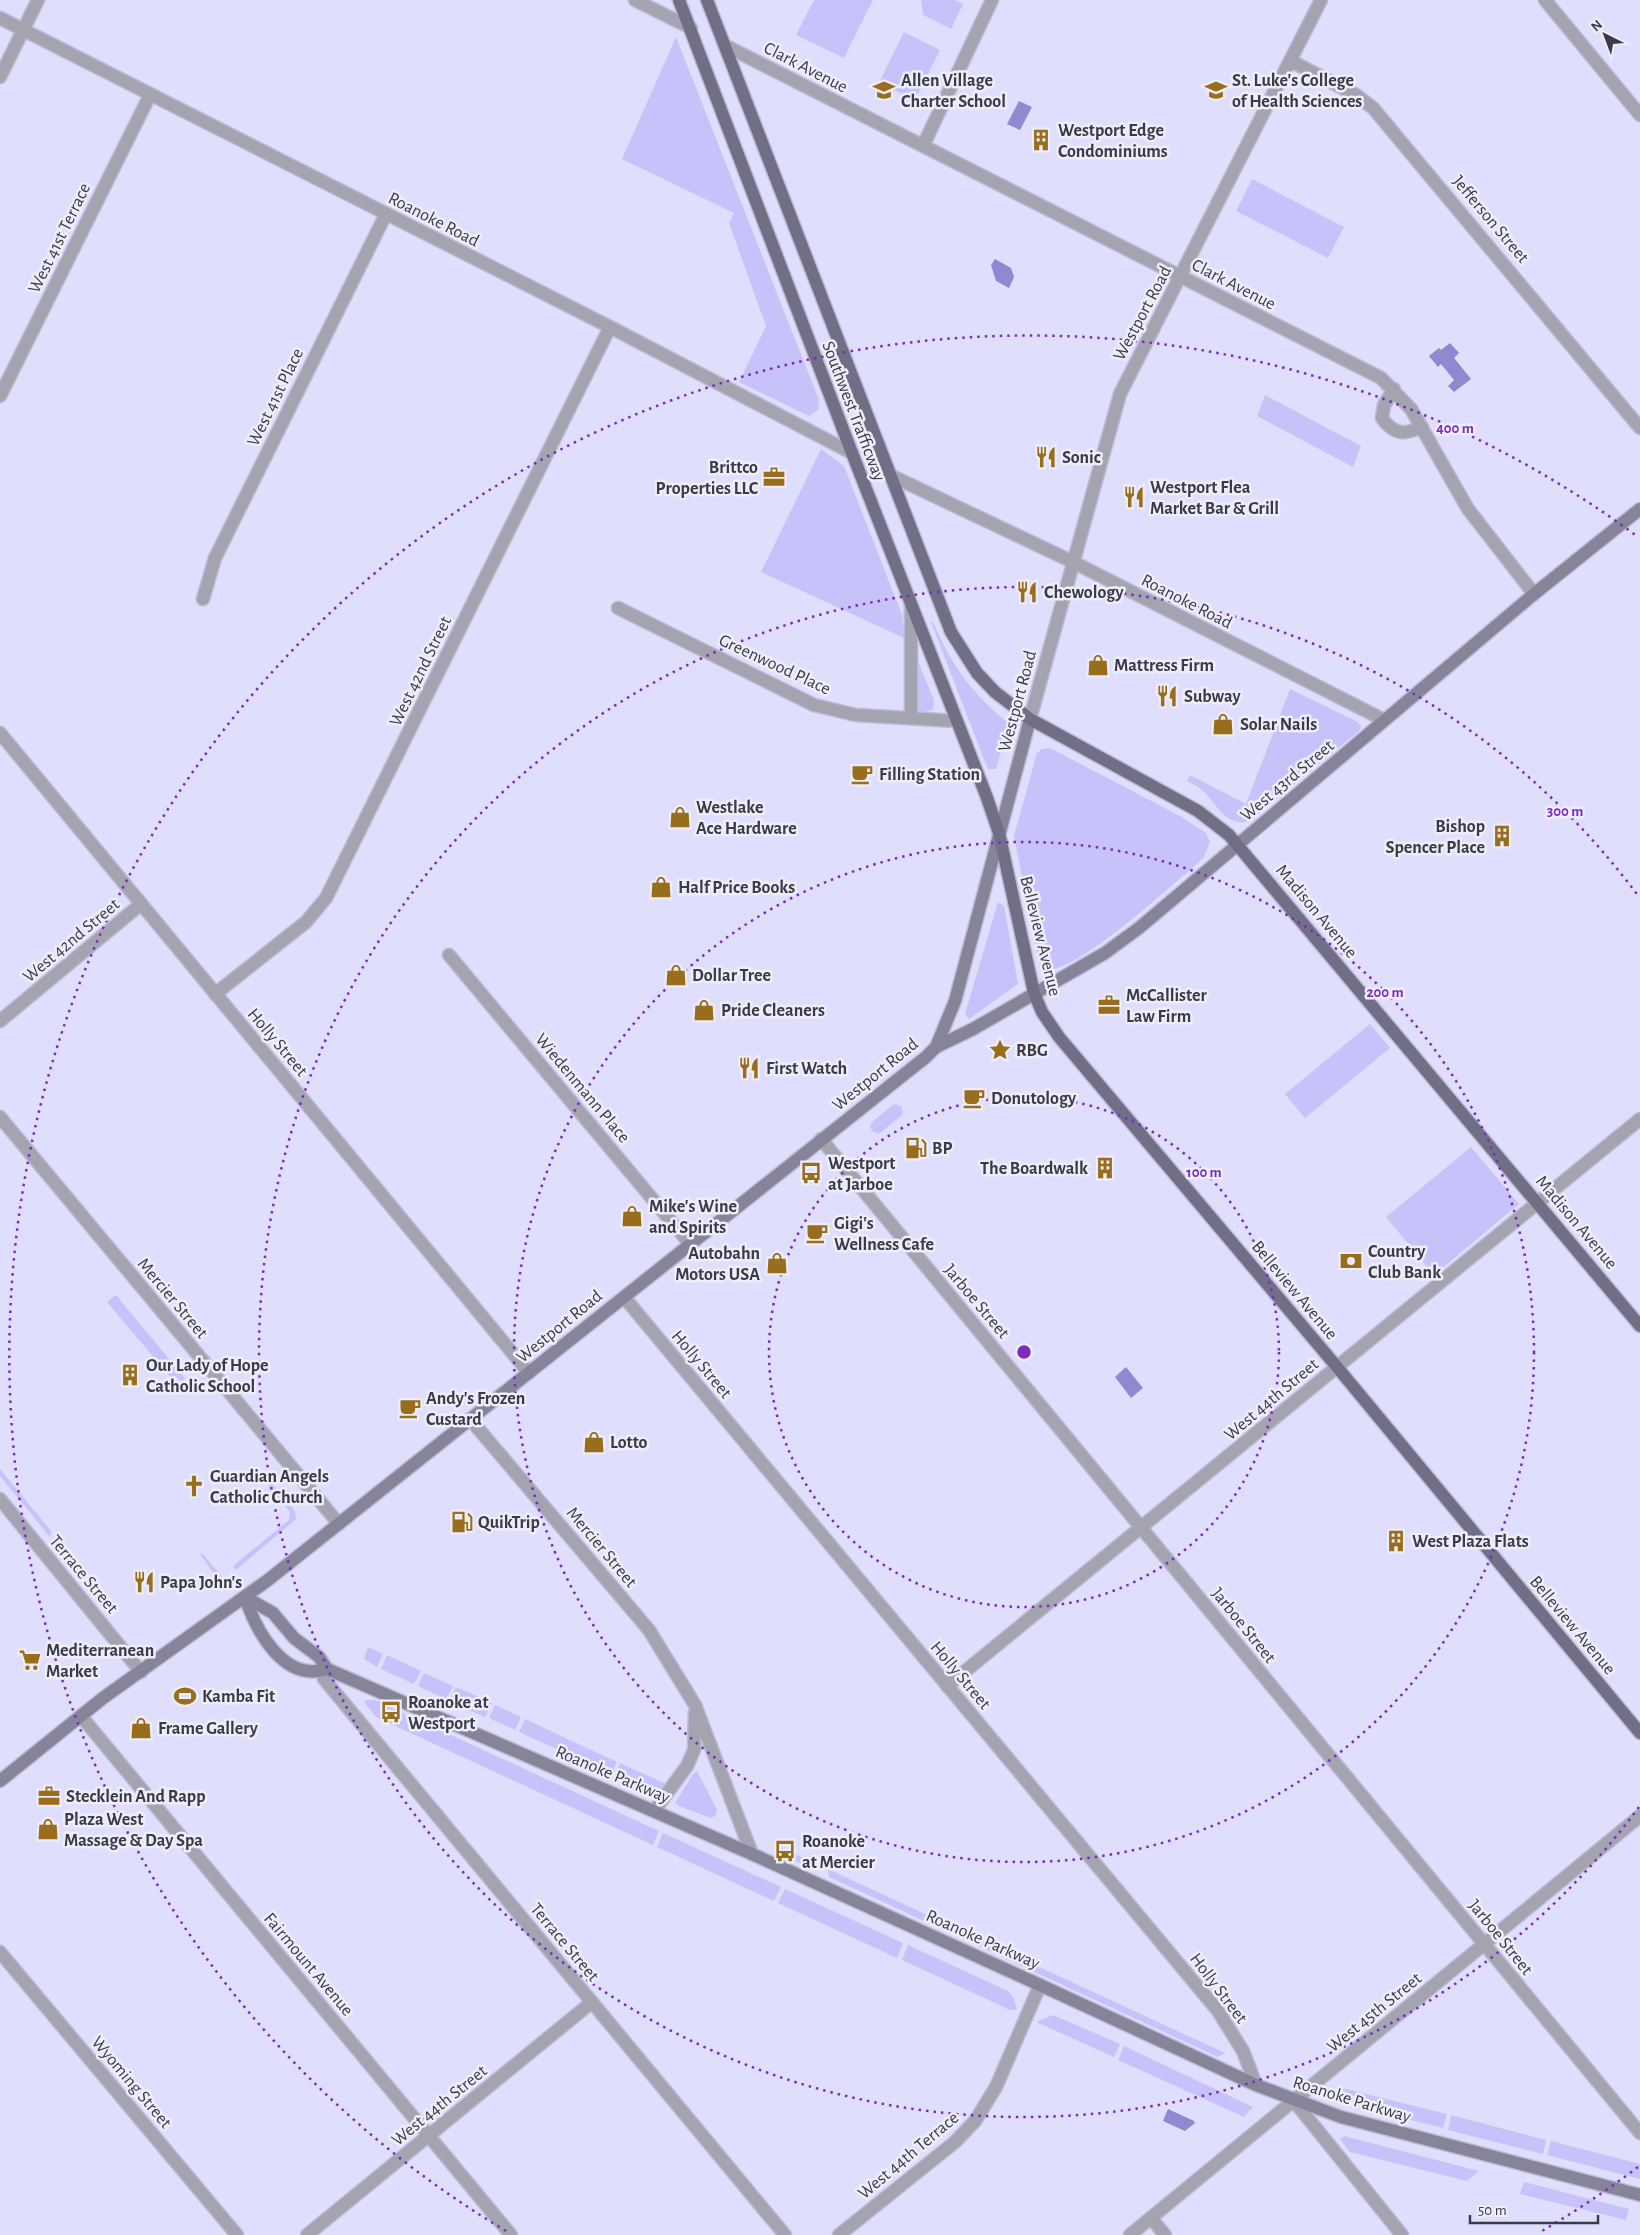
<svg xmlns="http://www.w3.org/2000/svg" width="1640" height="2235" font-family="'Alegreya Sans',sans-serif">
  <rect width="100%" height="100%" fill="#e0defd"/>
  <!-- green -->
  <g fill="#c7c2fa">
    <polygon points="814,0 873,0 844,58 796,35"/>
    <polygon points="921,0 955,0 963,4 951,29 923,15"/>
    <polygon points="904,32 940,50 915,100 879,83"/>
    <polygon points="676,37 819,400 818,410 809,416 739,382 766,326 729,223 734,213 622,159"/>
    <polygon points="1252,179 1344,227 1328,258 1236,211"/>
    <polygon points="1265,395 1361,446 1353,467 1257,416"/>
    <polygon points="821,449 844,466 902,615 904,638 761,572"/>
    <path d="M931,622H933C952,667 972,693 1009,724L996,769H988L985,762Z"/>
    <polygon points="917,659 934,700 933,710 920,713 916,710 915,661"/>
    <path d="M1290,689L1358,722L1361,727L1359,731L1252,819C1228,832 1216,802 1201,789C1197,786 1192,783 1187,781L1190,775L1246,804Z"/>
    <path d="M1050,748L1182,817L1206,833L1210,842L1204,857L1196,865C1164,891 1084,967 1046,971L1039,963L1014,836L1037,753L1042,749Z"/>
    <polygon points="998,902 1004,906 1018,984 969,1019 965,1014"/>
    <polygon points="1370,1024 1390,1048 1305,1118 1285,1094"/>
    <polygon points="894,1104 901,1106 903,1112 902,1115 881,1132 878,1134 872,1131 870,1126 872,1122"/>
    <polygon points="1471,1147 1519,1204 1434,1275 1386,1217"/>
    <polygon points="116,1295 185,1378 182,1382 177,1377 173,1380 107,1302"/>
    <polygon points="0,1469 51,1531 50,1537 0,1476"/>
    <polygon points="268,1479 295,1511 296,1519 236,1570 233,1566 289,1520 290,1512 265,1481"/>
    <polygon points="202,1553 224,1579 210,1591 205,1585 214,1574 200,1554"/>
    <polygon points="368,1647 383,1654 377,1667 364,1659"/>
    <polygon points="387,1655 421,1671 414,1684 381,1669"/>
    <polygon points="424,1673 453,1686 446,1699 418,1686"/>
    <polygon points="456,1687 492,1703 485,1717 449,1701"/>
    <polygon points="367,1700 375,1700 659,1831 653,1845 376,1717 364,1702"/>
    <polygon points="495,1705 521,1717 515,1730 489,1718"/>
    <polygon points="525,1719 617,1762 611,1774 519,1732"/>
    <polygon points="620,1763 668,1785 662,1792 655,1794 614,1776"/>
    <polygon points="697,1771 717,1810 716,1815 711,1818 679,1806 675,1803 693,1774"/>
    <polygon points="663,1833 781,1887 774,1901 657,1847"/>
    <polygon points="778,1846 816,1864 812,1869 794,1860"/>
    <polygon points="828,1869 1225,2053 1218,2057 829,1877"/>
    <polygon points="785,1889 903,1943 897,1958 778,1903"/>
    <polygon points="908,1945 1008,1991 1014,1999 1017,2010 1010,2010 902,1960"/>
    <polygon points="1053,2015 1120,2044 1114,2057 1036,2022"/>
    <polygon points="1124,2046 1253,2107 1244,2117 1118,2060"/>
    <polygon points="1338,2087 1447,2114 1443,2128 1362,2108 1364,2099 1350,2095 1348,2100 1341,2098 1337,2091"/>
    <polygon points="1451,2115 1546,2140 1543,2154 1448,2130"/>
    <polygon points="1344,2136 1479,2171 1467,2181 1350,2152 1340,2139"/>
    <polygon points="1551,2141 1640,2164 1640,2179 1547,2155"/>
    <polygon points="1524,2182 1629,2209 1626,2220 1520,2194"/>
  </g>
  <!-- water -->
  <g fill="#9088d1">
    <polygon points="1019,101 1032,107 1020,130 1007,124"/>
    <polygon points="995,259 1011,268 1014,277 1009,288 996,281 991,265"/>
    <polygon points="1450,343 1459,353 1454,358 1471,379 1454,392 1448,386 1454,380 1441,364 1438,367 1429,356 1439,348 1441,350"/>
    <polygon points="1126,1367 1143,1388 1131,1398 1115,1377"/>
    <polygon points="1168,2109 1194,2121 1195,2123 1185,2131 1163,2121"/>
  </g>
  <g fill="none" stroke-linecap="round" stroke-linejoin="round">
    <!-- street casing -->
    <g stroke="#bcbad5" stroke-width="15">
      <g id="street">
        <polyline points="635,0 691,28"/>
        <polyline points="1545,0 1640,115"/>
        <polyline points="0,18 610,327 852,453"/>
        <polyline points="726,46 1381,378 1411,409 1468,509 1534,594"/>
        <polyline points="1291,61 1356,95 1373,108 1640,428"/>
        <polyline points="0,77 38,0"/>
        <polyline points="923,146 992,0"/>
        <path d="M1394,389L1384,405L1382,418C1394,435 1404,435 1422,427"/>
        <polyline points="0,396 150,95"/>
        <polyline points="892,476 1073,562 1384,720"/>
        <polyline points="203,599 215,558 386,214"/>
        <polyline points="911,606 911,718"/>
        <polyline points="618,608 814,705 856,715 956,721"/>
        <polyline points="1030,719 1120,394 1321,0"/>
        <polyline points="0,733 529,1373"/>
        <polyline points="449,955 690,1244"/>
        <polyline points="215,994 306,922 326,898 610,327"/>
        <polyline points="0,1021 141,904"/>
        <polyline points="0,1117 339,1524"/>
        <polyline points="821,1139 1640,2133"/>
        <polyline points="624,1297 1218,2011 1243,2051 1256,2085"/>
        <polyline points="470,1419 649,1630 695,1705 752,1854"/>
        <polyline points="0,1499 141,1672"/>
        <polyline points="327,1669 324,1679 785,2235"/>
        <polyline points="947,1686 1640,1119"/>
        <polyline points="81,1716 511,2235"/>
        <polyline points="654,1811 687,1766 694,1750 695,1713"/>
        <polyline points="0,1952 237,2235"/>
        <polyline points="1294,2101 1402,2235"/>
        <polyline points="1151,2218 1165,2235"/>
        <polyline points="307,2235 592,2002"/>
        <polyline points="839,2235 955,2142 975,2121 996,2087 1040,1985"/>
        <polyline points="1130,2235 1640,1816"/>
      </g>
    </g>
    <!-- secondary casing -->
    <g stroke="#bcbad5" stroke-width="15">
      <g id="secondary">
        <polyline points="936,1047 973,1029 1105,953 1139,928 1534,594 1640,509"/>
        <polyline points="245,1597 273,1613 294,1638 319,1657 327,1669 752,1854 1040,1985 1256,2085 1341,2117 1640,2195"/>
        <path d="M245,1597C256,1631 284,1683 327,1669"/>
        <polyline points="0,1781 103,1698 268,1580 926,1057 936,1047 955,1001 1030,719"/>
      </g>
    </g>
    <!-- primary casing -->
    <g stroke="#bcbad5" stroke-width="15">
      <g id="primary">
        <polyline points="679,0 852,453 986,795 999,833 1034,993 1042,1012 1059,1037 1337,1367 1640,1733"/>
        <polyline points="707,0 951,632 977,673 995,692 1030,719 1198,811 1229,835 1640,1326"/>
      </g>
    </g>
    <!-- street -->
    <use href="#street" stroke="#a4a3b0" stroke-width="12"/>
    <!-- secondary -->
    <use href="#secondary" stroke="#868498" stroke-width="12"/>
    <!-- primary -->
    <use href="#primary" stroke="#706f86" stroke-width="12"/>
  </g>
  <!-- distance rings -->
  <g fill="none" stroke="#7b2cbf" stroke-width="2.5" stroke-dasharray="2.5 5">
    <circle cx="1024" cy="1352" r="255"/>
    <circle cx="1024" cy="1352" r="510"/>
    <path d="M1639 1807A765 765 0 1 1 1639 897"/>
    <path d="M1638 2167A1020 1020 0 0 1 1542 2231M506 2231A1020 1020 0 1 1 1638 537"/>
  </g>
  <!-- icons -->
  <defs>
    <g id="school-bare" transform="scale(1.725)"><path d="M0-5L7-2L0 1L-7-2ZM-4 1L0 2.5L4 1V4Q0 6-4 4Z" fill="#986d1b" stroke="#eeedfa" stroke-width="2.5" paint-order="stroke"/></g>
    <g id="university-bare" transform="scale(1.725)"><path d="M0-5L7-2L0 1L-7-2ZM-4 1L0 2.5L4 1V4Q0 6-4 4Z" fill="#986d1b" stroke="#eeedfa" stroke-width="2.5" paint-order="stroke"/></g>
    <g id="building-bare" transform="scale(1.725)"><path d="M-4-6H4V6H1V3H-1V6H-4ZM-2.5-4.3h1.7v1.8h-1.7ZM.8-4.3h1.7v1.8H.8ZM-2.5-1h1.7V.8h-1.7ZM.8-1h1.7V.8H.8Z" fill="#986d1b" stroke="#eeedfa" stroke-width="2.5" paint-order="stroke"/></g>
    <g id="restaurant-bare" transform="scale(1.725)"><path d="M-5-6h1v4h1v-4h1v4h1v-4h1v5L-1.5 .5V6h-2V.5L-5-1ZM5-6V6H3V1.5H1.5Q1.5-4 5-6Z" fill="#986d1b" stroke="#eeedfa" stroke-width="2.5" paint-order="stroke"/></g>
    <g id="office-bare" transform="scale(1.725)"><path d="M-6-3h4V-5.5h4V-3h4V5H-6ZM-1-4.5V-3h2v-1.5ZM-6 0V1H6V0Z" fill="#986d1b" stroke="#eeedfa" stroke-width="2.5" paint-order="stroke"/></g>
    <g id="shop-bare" transform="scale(1.725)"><path d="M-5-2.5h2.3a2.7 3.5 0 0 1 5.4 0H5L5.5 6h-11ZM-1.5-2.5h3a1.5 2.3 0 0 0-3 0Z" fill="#986d1b" stroke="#eeedfa" stroke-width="2.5" paint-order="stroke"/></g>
    <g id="cafe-bare" transform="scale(1.725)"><path d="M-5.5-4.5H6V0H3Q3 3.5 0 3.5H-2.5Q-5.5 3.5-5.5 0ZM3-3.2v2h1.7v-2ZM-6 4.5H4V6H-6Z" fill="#986d1b" stroke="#eeedfa" stroke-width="2.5" paint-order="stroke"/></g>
    <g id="sight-bare" transform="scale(1.725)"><path d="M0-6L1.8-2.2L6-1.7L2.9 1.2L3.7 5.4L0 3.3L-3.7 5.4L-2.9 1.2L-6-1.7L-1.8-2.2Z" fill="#986d1b" stroke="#eeedfa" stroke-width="2.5" paint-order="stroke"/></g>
    <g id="fuel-bare" transform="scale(1.725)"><path d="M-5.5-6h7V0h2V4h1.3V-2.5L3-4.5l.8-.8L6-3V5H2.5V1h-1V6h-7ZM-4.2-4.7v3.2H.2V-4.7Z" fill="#986d1b" stroke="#eeedfa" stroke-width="2.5" paint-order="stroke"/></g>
    <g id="bus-bare" transform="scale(1.725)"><path d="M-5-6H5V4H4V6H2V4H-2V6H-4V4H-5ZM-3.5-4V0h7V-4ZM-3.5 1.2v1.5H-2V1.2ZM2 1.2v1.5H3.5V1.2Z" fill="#986d1b" stroke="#eeedfa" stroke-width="2.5" paint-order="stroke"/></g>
    <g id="bank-bare" transform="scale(1.725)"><path d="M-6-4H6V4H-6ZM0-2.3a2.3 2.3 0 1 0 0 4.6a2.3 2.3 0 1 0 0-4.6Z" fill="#986d1b" stroke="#eeedfa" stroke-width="2.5" paint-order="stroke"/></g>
    <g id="church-bare" transform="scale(1.725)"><path d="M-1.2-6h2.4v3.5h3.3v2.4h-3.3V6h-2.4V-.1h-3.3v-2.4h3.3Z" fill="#986d1b" stroke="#eeedfa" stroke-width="2.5" paint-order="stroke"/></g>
    <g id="supermarket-bare" transform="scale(1.725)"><path d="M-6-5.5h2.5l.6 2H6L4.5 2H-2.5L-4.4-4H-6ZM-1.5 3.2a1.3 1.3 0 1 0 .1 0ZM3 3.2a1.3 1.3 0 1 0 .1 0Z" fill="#986d1b" stroke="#eeedfa" stroke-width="2.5" paint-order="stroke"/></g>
    <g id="stadium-bare" transform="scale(1.725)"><path d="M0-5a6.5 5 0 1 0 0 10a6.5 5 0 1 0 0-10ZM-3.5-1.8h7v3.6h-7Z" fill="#986d1b" stroke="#eeedfa" stroke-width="2.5" paint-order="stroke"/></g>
  </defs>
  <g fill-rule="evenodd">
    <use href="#school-bare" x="884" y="90"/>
    <use href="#university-bare" x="1216" y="90"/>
    <use href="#building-bare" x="1041" y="140"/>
    <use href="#restaurant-bare" x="1046" y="457"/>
    <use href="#office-bare" x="774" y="477"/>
    <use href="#restaurant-bare" x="1134" y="497"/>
    <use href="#restaurant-bare" x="1027" y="592"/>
    <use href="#shop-bare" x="1098" y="665"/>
    <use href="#restaurant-bare" x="1167" y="696"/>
    <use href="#shop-bare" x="1223" y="724"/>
    <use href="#cafe-bare" x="862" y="774"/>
    <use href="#shop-bare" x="680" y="817"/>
    <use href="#building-bare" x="1502" y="836"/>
    <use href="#shop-bare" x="661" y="887"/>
    <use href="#shop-bare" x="676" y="975"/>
    <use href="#office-bare" x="1109" y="1005"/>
    <use href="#shop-bare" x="704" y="1010"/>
    <use href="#sight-bare" x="1000" y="1050"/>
    <use href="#restaurant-bare" x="749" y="1068"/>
    <use href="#cafe-bare" x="974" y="1098"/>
    <use href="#fuel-bare" x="916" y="1148"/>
    <use href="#building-bare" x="1105" y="1168"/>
    <use href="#bus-bare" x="811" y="1173"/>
    <use href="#shop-bare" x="632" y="1216"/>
    <use href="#cafe-bare" x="817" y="1233"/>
    <use href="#bank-bare" x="1351" y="1261"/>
    <use href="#shop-bare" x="777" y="1263"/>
    <use href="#building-bare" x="130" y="1375"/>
    <use href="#cafe-bare" x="410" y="1408"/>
    <use href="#shop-bare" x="594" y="1442"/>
    <use href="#church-bare" x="194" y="1486"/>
    <use href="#fuel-bare" x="462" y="1522"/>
    <use href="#building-bare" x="1396" y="1541"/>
    <use href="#restaurant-bare" x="144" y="1582"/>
    <use href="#supermarket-bare" x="30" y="1660"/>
    <use href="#stadium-bare" x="185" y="1696"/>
    <use href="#bus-bare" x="391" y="1712"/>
    <use href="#shop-bare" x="141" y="1728"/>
    <use href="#office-bare" x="49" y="1796"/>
    <use href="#shop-bare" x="48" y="1829"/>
    <use href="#bus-bare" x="785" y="1851"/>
  </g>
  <g text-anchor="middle" stroke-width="5" stroke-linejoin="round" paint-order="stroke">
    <!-- street labels -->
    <g font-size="18" fill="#3b3a47" stroke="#eeedfa">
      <text transform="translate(806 67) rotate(27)" y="6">Clark Avenue</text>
      <text transform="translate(434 219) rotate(27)" y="6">Roanoke Road</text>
      <text transform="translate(1491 219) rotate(50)" y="6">Jefferson Street</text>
      <text transform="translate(59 238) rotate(-64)" y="6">West 41st Terrace</text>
      <text transform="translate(1234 284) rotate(27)" y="6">Clark Avenue</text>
      <text transform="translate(1142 313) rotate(-62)" y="6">Westport Road</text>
      <text transform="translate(275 397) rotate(-64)" y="6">West 41st Place</text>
      <text transform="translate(854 411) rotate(69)" y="6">Southwest Trafficway</text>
      <text transform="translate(1187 601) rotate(27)" y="6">Roanoke Road</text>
      <text transform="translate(775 664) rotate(25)" y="6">Greenwood Place</text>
      <text transform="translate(420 671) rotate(-64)" y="6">West 42nd Street</text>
      <text transform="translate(1017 701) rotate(-75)" y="6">Westport Road</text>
      <text transform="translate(1287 780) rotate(-40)" y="6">West 43rd Street</text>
      <text transform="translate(1317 911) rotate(50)" y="6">Madison Avenue</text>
      <text transform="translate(1041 936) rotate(76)" y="6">Belleview Avenue</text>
      <text transform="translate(71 940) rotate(-40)" y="6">West 42nd Street</text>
      <text transform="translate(278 1042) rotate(50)" y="6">Holly Street</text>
      <text transform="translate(875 1074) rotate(-39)" y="6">Westport Road</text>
      <text transform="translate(583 1088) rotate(50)" y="6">Wiedenmann Place</text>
      <text transform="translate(1577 1222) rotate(50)" y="6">Madison Avenue</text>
      <text transform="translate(1295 1290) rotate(50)" y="6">Belleview Avenue</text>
      <text transform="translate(173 1298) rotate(50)" y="6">Mercier Street</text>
      <text transform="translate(977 1301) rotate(50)" y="6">Jarboe Street</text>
      <text transform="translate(559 1326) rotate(-39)" y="6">Westport Road</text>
      <text transform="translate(702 1364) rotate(50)" y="6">Holly Street</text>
      <text transform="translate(1271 1399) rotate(-40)" y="6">West 44th Street</text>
      <text transform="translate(602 1547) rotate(50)" y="6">Mercier Street</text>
      <text transform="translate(84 1574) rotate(50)" y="6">Terrace Street</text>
      <text transform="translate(1244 1625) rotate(51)" y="6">Jarboe Street</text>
      <text transform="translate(1573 1625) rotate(50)" y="6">Belleview Avenue</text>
      <text transform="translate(961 1675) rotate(50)" y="6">Holly Street</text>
      <text transform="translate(613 1774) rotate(23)" y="6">Roanoke Parkway</text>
      <text transform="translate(1501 1937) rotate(51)" y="6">Jarboe Street</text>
      <text transform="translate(983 1939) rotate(24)" y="6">Roanoke Parkway</text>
      <text transform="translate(565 1942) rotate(50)" y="6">Terrace Street</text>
      <text transform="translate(309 1964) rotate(50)" y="6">Fairmount Avenue</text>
      <text transform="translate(1219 1988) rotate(53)" y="6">Holly Street</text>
      <text transform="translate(1374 2012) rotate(-39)" y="6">West 45th Street</text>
      <text transform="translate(132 2082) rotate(50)" y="6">Wyoming Street</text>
      <text transform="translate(1352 2099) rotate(17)" y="6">Roanoke Parkway</text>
      <text transform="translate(439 2105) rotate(-39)" y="6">West 44th Street</text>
      <text transform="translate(908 2155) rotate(-40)" y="6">West 44th Terrace</text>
    </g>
    <!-- poi labels -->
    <g font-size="18" font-weight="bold" fill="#3b3a47" stroke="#eeedfa" text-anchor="start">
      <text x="901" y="86">Allen Village<tspan x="901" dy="21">Charter School</tspan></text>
      <text x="1232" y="86">St. Luke's College<tspan x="1232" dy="21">of Health Sciences</tspan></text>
      <text x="1058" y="136">Westport Edge<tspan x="1058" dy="21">Condominiums</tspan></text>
      <text x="1062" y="463">Sonic</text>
      <text x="758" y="473" text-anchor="end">Brittco<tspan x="758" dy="21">Properties LLC</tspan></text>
      <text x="1150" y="493">Westport Flea<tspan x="1150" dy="21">Market Bar &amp; Grill</tspan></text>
      <text x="1044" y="598">Chewology</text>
      <text x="1114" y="671">Mattress Firm</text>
      <text x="1184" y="702">Subway</text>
      <text x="1240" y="730">Solar Nails</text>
      <text x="879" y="780">Filling Station</text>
      <text x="696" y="813">Westlake<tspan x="696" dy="21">Ace Hardware</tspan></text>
      <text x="1485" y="832" text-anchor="end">Bishop<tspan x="1485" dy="21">Spencer Place</tspan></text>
      <text x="678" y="893">Half Price Books</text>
      <text x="692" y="981">Dollar Tree</text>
      <text x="1126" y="1001">McCallister<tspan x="1126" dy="21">Law Firm</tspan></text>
      <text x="721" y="1016">Pride Cleaners</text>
      <text x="1016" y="1056">RBG</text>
      <text x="766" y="1074">First Watch</text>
      <text x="991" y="1104">Donutology</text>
      <text x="932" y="1154">BP</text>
      <text x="828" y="1169">Westport<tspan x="828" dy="21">at Jarboe</tspan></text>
      <text x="1088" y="1174" text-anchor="end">The Boardwalk</text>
      <text x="649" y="1212">Mike's Wine<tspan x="649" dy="21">and Spirits</tspan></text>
      <text x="834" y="1229">Gigi's<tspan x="834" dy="21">Wellness Cafe</tspan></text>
      <text x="1368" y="1257">Country<tspan x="1368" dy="21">Club Bank</tspan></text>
      <text x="760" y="1259" text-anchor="end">Autobahn<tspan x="760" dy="21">Motors USA</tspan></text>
      <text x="146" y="1371">Our Lady of Hope<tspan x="146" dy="21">Catholic School</tspan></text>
      <text x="426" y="1404">Andy's Frozen<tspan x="426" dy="21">Custard</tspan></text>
      <text x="610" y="1448">Lotto</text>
      <text x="210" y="1482">Guardian Angels<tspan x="210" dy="21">Catholic Church</tspan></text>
      <text x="478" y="1528">QuikTrip</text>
      <text x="1412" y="1547">West Plaza Flats</text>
      <text x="160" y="1588">Papa John's</text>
      <text x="46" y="1656">Mediterranean<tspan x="46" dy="21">Market</tspan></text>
      <text x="202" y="1702">Kamba Fit</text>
      <text x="408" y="1708">Roanoke at<tspan x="408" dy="21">Westport</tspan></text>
      <text x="158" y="1734">Frame Gallery</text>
      <text x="66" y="1802">Stecklein And Rapp</text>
      <text x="64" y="1825">Plaza West<tspan x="64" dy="21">Massage &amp; Day Spa</tspan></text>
      <text x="802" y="1847">Roanoke<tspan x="802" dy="21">at Mercier</tspan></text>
    </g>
  </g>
  <circle cx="1024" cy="1352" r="8" fill="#7b2cbf" stroke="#eeedfa" stroke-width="2.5"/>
  <g font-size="15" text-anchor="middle" font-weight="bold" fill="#7b2cbf" stroke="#eeedfa" stroke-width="5" stroke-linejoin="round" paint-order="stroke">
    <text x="1455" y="433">400 m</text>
    <text x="1565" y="816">300 m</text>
    <text x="1385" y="997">200 m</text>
    <text x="1204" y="1177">100 m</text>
  </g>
  <!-- north arrow -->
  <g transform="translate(1605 35) rotate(318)" stroke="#eeedfa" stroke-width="4" paint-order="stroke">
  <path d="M0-4L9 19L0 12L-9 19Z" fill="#3b3a47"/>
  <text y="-8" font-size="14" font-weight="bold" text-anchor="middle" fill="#3b3a47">N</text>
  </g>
  <!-- scale -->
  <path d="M1470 2215v8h128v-8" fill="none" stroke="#3b3a47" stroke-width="2.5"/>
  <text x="1478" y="2215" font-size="15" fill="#3b3a47" stroke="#eeedfa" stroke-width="4" paint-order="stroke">50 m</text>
</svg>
